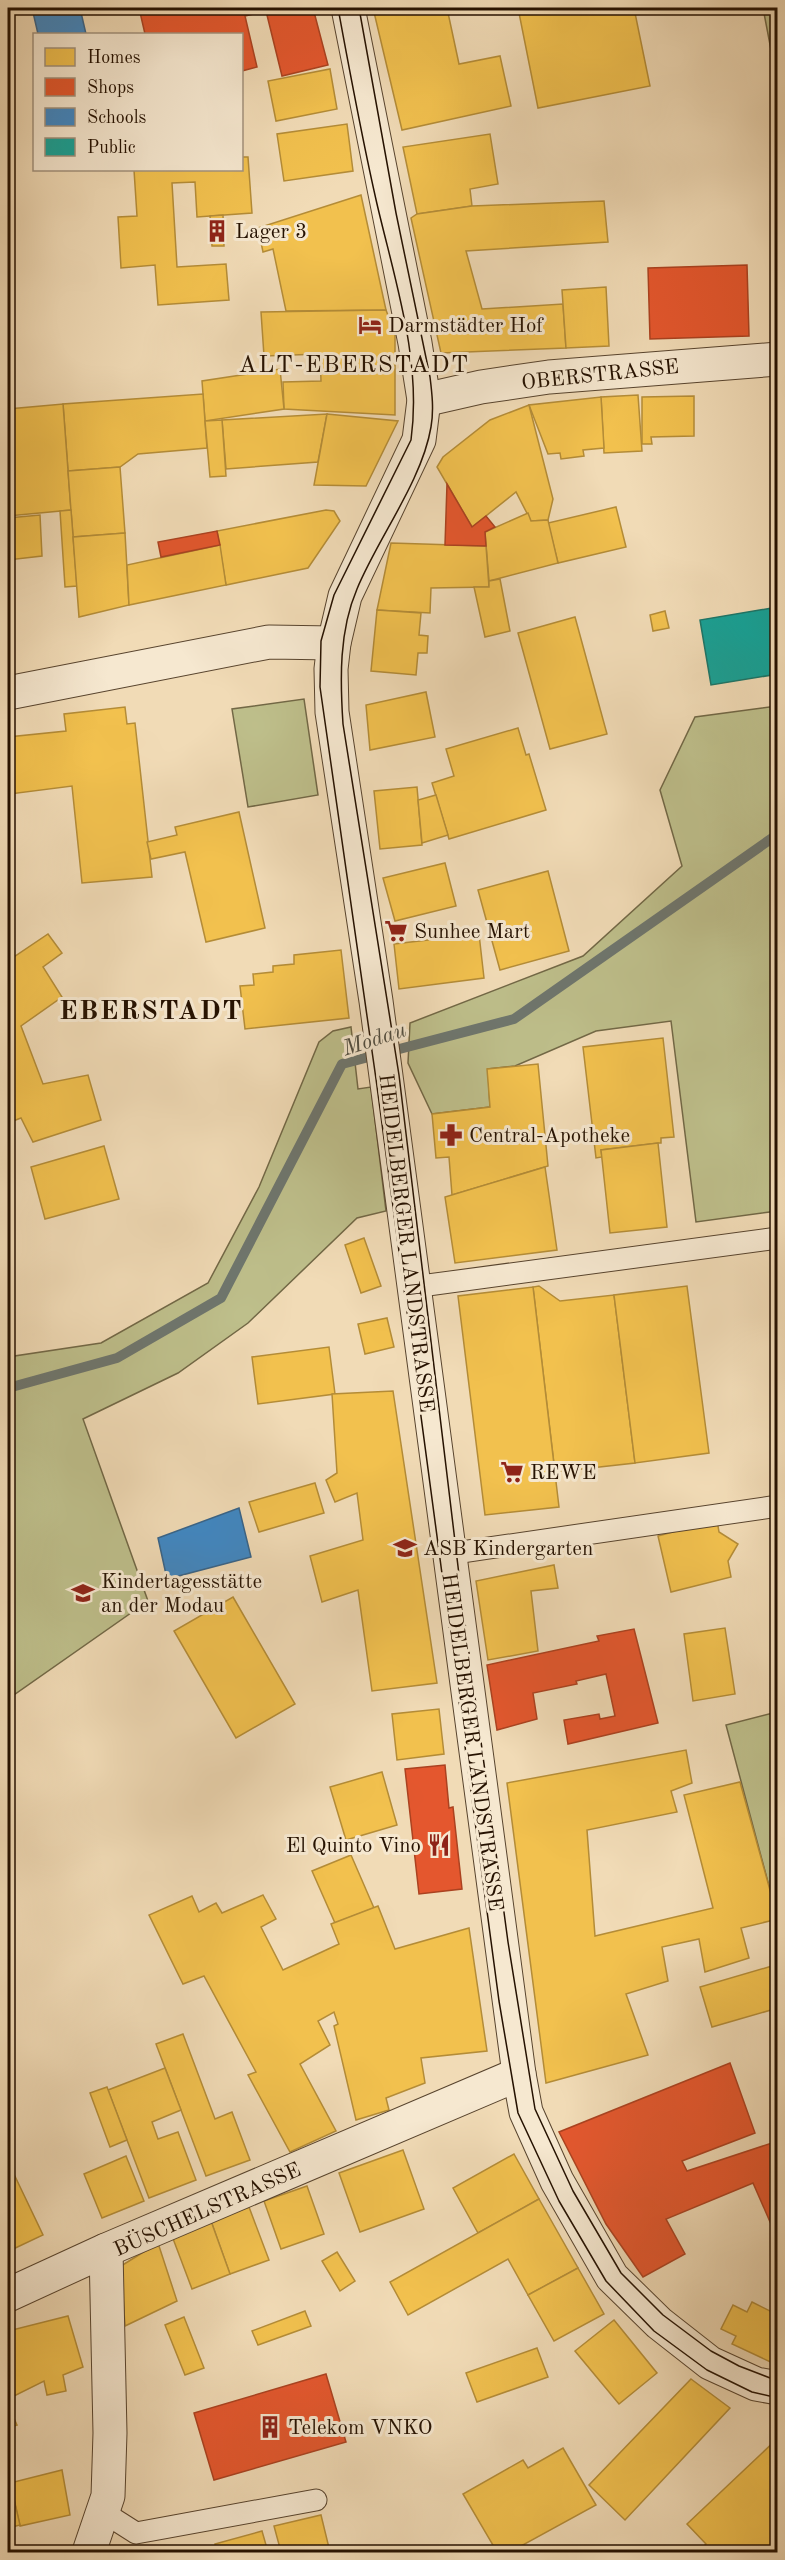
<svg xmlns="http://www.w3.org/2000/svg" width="785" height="2560" font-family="'Old Standard TT',serif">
  <rect width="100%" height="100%" fill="#f1dbb6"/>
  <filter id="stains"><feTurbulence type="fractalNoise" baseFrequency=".00333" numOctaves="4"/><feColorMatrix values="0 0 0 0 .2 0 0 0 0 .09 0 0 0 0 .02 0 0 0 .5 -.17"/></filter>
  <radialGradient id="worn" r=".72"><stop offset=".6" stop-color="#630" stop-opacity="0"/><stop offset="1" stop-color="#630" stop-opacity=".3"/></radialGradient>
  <!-- green -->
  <g fill="#bebf8b" stroke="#726846" stroke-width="1.5">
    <polygon points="763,8 777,8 776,76"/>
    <polygon points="304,699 318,795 248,807 232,709"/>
    <polygon points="777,706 777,1211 696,1222 671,1021 596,1031 515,1066 488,1069 490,1107 432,1114 408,1063 410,1023 583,956 682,866 660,790 695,717"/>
    <polygon points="351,1027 358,1089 371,1087 386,1211 357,1218 248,1323 178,1373 83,1419 148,1601 8,1699 8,1357 101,1343 208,1283 259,1187 319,1042 333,1031"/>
    <polygon points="777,1712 778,1712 777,1916 726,1725"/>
  </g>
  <!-- homes -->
  <g fill="#f2c14e" stroke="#b48c37" stroke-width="1.5">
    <polygon points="373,8 447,8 459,64 500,56 511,106 402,130"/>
    <polygon points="518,8 634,8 650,86 538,108"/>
    <polygon points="330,69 337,109 276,121 268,81"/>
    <polygon points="347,124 353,171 284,181 277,134"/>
    <polygon points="490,134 498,184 470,189 472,206 417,214 403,147"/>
    <polygon points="242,157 248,157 252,213 197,217 195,182 172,183 177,267 226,264 229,300 158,305 155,265 121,268 118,217 137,216 134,170 242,170"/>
    <polygon points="361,195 386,310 286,311 273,249 263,252 258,228"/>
    <polygon points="604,201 608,242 466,251 482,309 563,304 566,348 441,353 411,218 417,214 472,206"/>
    <polygon points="223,215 224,246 212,246 210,216"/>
    <polygon points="606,287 609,346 566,348 562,290"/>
    <polygon points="386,310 395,334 395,415 284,409 283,382 321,381 320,354 264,356 261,312"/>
    <polygon points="280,369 284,409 205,421 202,381"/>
    <polygon points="203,394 207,448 138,454 120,467 68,471 63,404"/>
    <polygon points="638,395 642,451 604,453 601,397"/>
    <polygon points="694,396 694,436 651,437 652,444 642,444 642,397"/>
    <polygon points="601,397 604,448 583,450 584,456 561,459 560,453 548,454 529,405"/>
    <polygon points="63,404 71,510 8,516 8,409"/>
    <polygon points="529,405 553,499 548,520 531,521 516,492 472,527 437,467 443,457 490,420"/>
    <polygon points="327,414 318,462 226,469 222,420"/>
    <polygon points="327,414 398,421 366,486 314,485"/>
    <polygon points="222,420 226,476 210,477 205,421"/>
    <polygon points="120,467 125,533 73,537 68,471"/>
    <polygon points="616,507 626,547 558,563 548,523"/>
    <polygon points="71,510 77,586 65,587 60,511"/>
    <polygon points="326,510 334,511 340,521 308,568 226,585 217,531"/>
    <polygon points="528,513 531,521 548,520 558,563 489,581 485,532"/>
    <polygon points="40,515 42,556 8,560 8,518"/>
    <polygon points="125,533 129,605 79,617 73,537"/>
    <polygon points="391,543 486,546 489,587 431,588 430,613 377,610"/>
    <polygon points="220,545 226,585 129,605 127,565"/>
    <polygon points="500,579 510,631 485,637 474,587 489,587 489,581"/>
    <polygon points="377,610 421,613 419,635 428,636 427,653 418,653 416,675 371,671"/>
    <polygon points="665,611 669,628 653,631 650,615"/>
    <polygon points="575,617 607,734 550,749 518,633"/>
    <polygon points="426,692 435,737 370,750 366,705"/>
    <polygon points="125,707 127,724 135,723 152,877 82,883 72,786 10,794 8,737 66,731 64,714"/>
    <polygon points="518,728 526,755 529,754 546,810 449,839 432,783 454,776 446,749"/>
    <polygon points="417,787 422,845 380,849 374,791"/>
    <polygon points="436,795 448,835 422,843 418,800"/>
    <polygon points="239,812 265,928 206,942 185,852 151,859 147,842 177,835 175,827"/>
    <polygon points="445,863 456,906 395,921 383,878"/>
    <polygon points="548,871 569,951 500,970 478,890"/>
    <polygon points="48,934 62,953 43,967 62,997 21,1026 43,1084 88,1075 101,1120 33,1142 21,1118 8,1123 8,961"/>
    <polygon points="479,934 484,978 399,989 394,944"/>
    <polygon points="341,950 349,1018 245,1029 240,986 254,985 253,974 273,972 273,966 294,964 294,955"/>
    <polygon points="663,1038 674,1137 661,1138 661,1143 658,1143 601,1150 602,1157 596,1158 583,1047"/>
    <polygon points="538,1064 548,1166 452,1195 449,1157 436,1158 432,1114 490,1107 487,1069"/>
    <polygon points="658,1143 667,1227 610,1233 601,1150"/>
    <polygon points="104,1146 119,1199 45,1219 31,1167"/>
    <polygon points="545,1167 557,1250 455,1263 445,1197"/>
    <polygon points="364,1238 381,1286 361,1293 345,1245"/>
    <polygon points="539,1286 560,1301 614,1295 635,1463 555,1472 533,1287"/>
    <polygon points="687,1286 709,1453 635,1463 614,1295"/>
    <polygon points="533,1287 559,1507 485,1515 458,1296"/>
    <polygon points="387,1318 394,1347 365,1354 358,1324"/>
    <polygon points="329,1347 335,1394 258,1404 252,1357"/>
    <polygon points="393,1391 437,1683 372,1691 358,1590 322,1602 310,1556 363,1540 357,1493 335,1502 326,1480 337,1473 332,1394"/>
    <polygon points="315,1483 324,1513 259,1532 249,1502"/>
    <polygon points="717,1520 719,1532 738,1544 728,1561 731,1577 671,1592 658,1536"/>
    <polygon points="554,1565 558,1588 531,1591 538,1651 488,1660 476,1581"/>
    <polygon points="233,1597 295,1704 236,1738 174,1631"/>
    <polygon points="725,1628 735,1694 693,1701 684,1634"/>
    <polygon points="439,1709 444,1754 397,1760 392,1714"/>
    <polygon points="686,1750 692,1783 671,1791 677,1812 587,1830 595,1936 713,1908 684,1795 740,1782 778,1919 741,1928 749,1958 705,1972 699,1939 662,1947 668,1981 626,1994 648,2055 546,2083 507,1783"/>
    <polygon points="382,1772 397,1825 346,1840 330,1787"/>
    <polygon points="351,1855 374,1908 335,1923 312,1871"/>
    <polygon points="263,1895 276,1919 261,1927 283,1970 339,1944 331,1924 378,1906 395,1949 469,1928 487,2051 421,2058 425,2083 386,2098 389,2110 356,2120 334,2026 338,2024 334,2012 318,2021 330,2045 300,2064 336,2131 290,2152 248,2075 256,2072 204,1976 183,1984 149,1915 192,1896 199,1912 216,1903 222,1913"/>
    <polygon points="772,1966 778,1986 778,2008 712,2027 700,1987"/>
    <polygon points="183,2034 215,2119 232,2112 250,2160 206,2176 156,2044"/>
    <polygon points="165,2068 181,2110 152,2122 158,2139 178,2132 196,2180 149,2198 108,2090"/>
    <polygon points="107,2087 127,2140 110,2147 90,2093"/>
    <polygon points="403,2150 424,2209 360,2232 339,2173"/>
    <polygon points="514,2154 539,2199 478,2233 453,2188"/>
    <polygon points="126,2156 144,2201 102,2218 84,2174"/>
    <polygon points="12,2170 43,2235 9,2251 8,2172"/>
    <polygon points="307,2186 324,2234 281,2249 264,2201"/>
    <polygon points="539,2199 578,2268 528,2295 508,2259 408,2315 390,2282"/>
    <polygon points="249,2207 269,2260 230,2274 211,2221"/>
    <polygon points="211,2221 230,2274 192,2289 172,2236"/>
    <polygon points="158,2243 177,2301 125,2326 121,2266"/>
    <polygon points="337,2252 355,2281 340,2291 322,2261"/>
    <polygon points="578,2268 604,2314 554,2341 528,2295"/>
    <polygon points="752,2302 778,2315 777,2365 732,2344 736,2336 721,2329 733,2305 747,2312"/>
    <polygon points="305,2311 311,2326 258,2345 252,2331"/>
    <polygon points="68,2316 83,2367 63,2375 66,2391 47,2395 44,2381 8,2399 8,2331"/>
    <polygon points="184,2317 204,2368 185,2375 165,2325"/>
    <polygon points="614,2320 657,2373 619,2404 575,2351"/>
    <polygon points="537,2348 548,2377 477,2402 466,2373"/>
    <polygon points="691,2379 730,2408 625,2520 589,2485"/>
    <polygon points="8,2405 17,2425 8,2428"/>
    <polygon points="778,2438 778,2552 697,2552 706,2544 687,2524"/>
    <polygon points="563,2448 596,2505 510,2552 497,2552 463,2494 523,2460 528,2468"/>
    <polygon points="62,2470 70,2515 20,2526 10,2483"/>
    <polygon points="8,2473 20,2525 8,2528"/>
    <polygon points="321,2515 330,2552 281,2552 274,2526"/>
    <polygon points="262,2531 268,2552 217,2552 215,2544"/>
  </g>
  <!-- shops -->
  <g fill="#e4572e" stroke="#ab4220" stroke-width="1.5">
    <polygon points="139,8 313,8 328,65 282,76 266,11 245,16 257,67 242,71 242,34 145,34"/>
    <polygon points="747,265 749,336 650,339 648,268"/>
    <polygon points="447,484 472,527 486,516 495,527 485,532 486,546 445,545"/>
    <polygon points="217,531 220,545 161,557 158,542"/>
    <polygon points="634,1629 658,1723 568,1744 564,1720 599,1714 600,1719 615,1716 606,1674 576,1681 577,1684 533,1693 537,1719 497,1730 487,1665 599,1641 597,1636"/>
    <polygon points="445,1765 449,1808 453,1807 462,1889 419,1894 405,1769"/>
    <polygon points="730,2063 755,2133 682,2161 687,2171 778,2141 778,2222 771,2224 753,2183 666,2219 685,2254 643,2277 606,2224 559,2132"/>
    <polygon points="326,2374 346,2442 214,2480 194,2413"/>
  </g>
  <!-- schools -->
  <g fill="#3f88c5" stroke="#37648a" stroke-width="1.5">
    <polygon points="32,8 80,8 86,34 38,34"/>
    <polygon points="771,396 778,396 778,470"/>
    <polygon points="239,1508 251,1557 167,1579 158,1538"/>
  </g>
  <!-- public -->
  <polygon fill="#17a398" stroke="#1b776a" stroke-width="1.5" points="778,607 778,674 711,685 700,620"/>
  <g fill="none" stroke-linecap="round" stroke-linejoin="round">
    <!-- stream -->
    <polyline stroke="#6e766e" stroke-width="10" points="8,1388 117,1358 221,1298 342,1064 514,1019 778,834"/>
    <!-- service casing -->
    <g stroke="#58442e" stroke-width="23">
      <g id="service">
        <polyline points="413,1287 778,1238"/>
        <polyline points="448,1554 778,1506"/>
        <polyline points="103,2512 136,2533 316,2500"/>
      </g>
    </g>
    <!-- minor casing -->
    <g stroke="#58442e" stroke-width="35">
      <g id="minor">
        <polyline points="8,2295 106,2250 519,2074"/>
        <polyline points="89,2552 108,2496 110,2433 106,2250"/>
      </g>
    </g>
    <!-- tertiary casing -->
    <g stroke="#58442e" stroke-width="35">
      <g id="tertiary">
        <polyline points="348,8 415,343 424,400 419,440 345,596 334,643 331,669 332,712 376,1001 519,2074 526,2112 557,2181 612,2277 659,2323 710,2363 756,2384 778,2388"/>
        <polyline points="424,400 481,387 549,377 778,359"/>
        <polyline points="8,693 269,642 334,643"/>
      </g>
    </g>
    <!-- service -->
    <use href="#service" stroke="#f6e8d0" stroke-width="21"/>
    <!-- minor -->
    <use href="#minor" stroke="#f6e8d0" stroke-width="33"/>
    <!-- tertiary -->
    <use href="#tertiary" stroke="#f6e8d0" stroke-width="33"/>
    <!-- tram -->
    <g stroke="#251100" stroke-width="1.5">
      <path d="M338,8C350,73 362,139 377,204C395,281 422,361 411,440L334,595L321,641L320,687L376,1079L499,2001L518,2113L559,2201L606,2281L654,2331L707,2370L752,2392L778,2398"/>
      <path d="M359,8L396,213L430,377C432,393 434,410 431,427C422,481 378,538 357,589C339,631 340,679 343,724L399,1075L463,1608L508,1942L535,2109L573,2191L621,2273L663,2315L711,2351L739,2366L778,2381"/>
    </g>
  </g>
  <!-- icons -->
  <defs>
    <g id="building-bare" transform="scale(1.8)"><path d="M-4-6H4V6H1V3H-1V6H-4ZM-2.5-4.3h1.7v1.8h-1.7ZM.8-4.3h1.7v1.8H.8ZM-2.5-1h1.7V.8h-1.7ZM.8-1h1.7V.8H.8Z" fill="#8f2418" stroke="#f6e8d0" stroke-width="2.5" paint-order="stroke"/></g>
    <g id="hotel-bare" transform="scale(1.8)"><path d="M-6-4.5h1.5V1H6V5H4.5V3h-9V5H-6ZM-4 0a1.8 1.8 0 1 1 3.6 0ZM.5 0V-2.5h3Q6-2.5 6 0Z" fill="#8f2418" stroke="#f6e8d0" stroke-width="2.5" paint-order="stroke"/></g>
    <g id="supermarket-bare" transform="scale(1.8)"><path d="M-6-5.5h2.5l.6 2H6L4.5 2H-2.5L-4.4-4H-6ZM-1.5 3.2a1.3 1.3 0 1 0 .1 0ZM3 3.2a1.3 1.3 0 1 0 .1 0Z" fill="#8f2418" stroke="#f6e8d0" stroke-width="2.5" paint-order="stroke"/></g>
    <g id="pharmacy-bare" transform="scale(1.8)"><path d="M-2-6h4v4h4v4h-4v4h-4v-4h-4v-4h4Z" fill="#8f2418" stroke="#f6e8d0" stroke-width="2.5" paint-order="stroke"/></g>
    <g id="school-bare" transform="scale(1.8)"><path d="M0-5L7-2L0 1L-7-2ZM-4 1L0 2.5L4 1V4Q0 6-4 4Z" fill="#8f2418" stroke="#f6e8d0" stroke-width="2.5" paint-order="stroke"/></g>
    <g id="restaurant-bare" transform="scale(1.8)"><path d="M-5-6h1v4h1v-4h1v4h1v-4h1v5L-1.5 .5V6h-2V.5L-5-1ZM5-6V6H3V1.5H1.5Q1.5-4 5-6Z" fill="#8f2418" stroke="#f6e8d0" stroke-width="2.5" paint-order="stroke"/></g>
  </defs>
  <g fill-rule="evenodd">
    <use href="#building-bare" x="217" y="231"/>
    <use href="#hotel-bare" x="370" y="325"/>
    <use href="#supermarket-bare" x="396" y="931"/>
    <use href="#pharmacy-bare" x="451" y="1135"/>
    <use href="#supermarket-bare" x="512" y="1472"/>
    <use href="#school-bare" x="405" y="1548"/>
    <use href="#school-bare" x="83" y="1593"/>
    <use href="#restaurant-bare" x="439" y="1845"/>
    <use href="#building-bare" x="270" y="2427"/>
  </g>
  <g text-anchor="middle" stroke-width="6" stroke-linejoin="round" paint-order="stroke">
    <!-- poi labels -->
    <g font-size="21" fill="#251100" stroke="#f6e8d0" text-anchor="start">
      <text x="235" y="238">Lager 3</text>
      <text x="388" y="332">Darmstädter Hof</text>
      <text x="414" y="938">Sunhee Mart</text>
      <text x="469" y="1142">Central-Apotheke</text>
      <text x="530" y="1479">REWE</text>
      <text x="423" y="1555">ASB Kindergarten</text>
      <text x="101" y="1588">Kindertagesstätte<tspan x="101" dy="24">an der Modau</tspan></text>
      <text x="421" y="1852" text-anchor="end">El Quinto Vino</text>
      <text x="288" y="2434">Telekom VNKO</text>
    </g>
    <!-- street labels -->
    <g font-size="21" fill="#251100" stroke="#f6e8d0">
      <text transform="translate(600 374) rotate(-6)" y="7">OBERSTRASSE</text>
      <text transform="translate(407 1243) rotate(83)" y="7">HEIDELBERGER LANDSTRASSE</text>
      <text transform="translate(473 1742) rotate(82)" y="7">HEIDELBERGER LANDSTRASSE</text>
      <text transform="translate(207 2209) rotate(-24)" y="7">BÜSCHELSTRASSE</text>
    </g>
    <!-- water labels -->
    <g font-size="22" font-style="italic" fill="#4f4c40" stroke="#f6e8d0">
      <text transform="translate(374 1038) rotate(-18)" y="8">Modau</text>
    </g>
    <!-- quarter labels -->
    <g font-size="24" letter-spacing="1.5" fill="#251100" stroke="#f6e8d0">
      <text x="354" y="372">ALT-EBERSTADT</text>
    </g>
    <!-- district labels -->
    <g font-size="27" font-weight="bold" letter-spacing="1.5" fill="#251100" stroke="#f6e8d0">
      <text x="151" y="1019">EBERSTADT</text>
    </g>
  </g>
  <!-- margin -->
  <rect width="785" height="2560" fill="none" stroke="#f1dbb6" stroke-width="30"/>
  <rect x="9" y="9" width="767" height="2542" fill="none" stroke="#251100" stroke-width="3"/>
  <rect x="15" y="15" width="755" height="2530" fill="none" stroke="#251100" stroke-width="1.5"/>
  <!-- legend -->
  <rect x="33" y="33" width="210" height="138" fill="#f6e8d0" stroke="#a2927d" stroke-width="1.5"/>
  <rect x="45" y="48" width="30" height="18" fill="#f2c14e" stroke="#a2927d" stroke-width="1.5"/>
  <text x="87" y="63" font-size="18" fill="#251100">Homes</text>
  <rect x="45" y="78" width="30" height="18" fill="#e4572e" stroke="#a2927d" stroke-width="1.5"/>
  <text x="87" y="93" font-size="18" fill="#251100">Shops</text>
  <rect x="45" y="108" width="30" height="18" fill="#3f88c5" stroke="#a2927d" stroke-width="1.5"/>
  <text x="87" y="123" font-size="18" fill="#251100">Schools</text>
  <rect x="45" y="138" width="30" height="18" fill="#17a398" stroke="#a2927d" stroke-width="1.5"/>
  <text x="87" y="153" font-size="18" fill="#251100">Public</text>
  <rect width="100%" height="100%" filter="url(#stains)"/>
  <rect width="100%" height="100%" fill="url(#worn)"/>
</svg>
